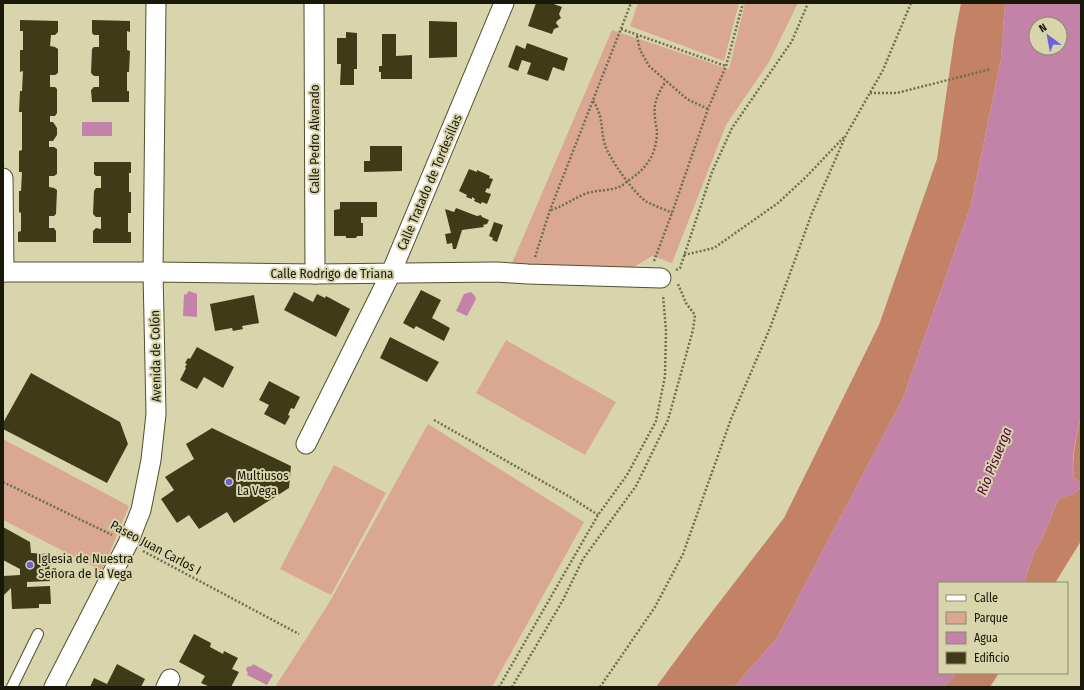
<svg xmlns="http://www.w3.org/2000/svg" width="1084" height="690" font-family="'Fira Sans Condensed',sans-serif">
  <rect width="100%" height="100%" fill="#d8d5ad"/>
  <!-- green -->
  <g fill="#daa792">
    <polygon points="638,3 739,3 724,61 630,26"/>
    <polygon points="745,3 798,3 769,62 726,125 672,263 652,256 634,267 536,267 512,263 612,30 729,69"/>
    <polygon points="506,340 616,402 585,455 476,393"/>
    <polygon points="428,424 584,522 492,687 275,687 329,603"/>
    <polygon points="3,439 129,506 102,571 3,520"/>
    <polygon points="334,465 386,493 331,595 280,569"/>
  </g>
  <!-- forest -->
  <g fill="#c38165">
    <polygon points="961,3 1005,3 1001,59 971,205 903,398 777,638 734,687 656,687 695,634 784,518 879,325 937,159 954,40"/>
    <path d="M1081,415V482L1074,478C1071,457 1077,436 1081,415Z"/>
    <polygon points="1081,482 1081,541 1055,583 1024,583 1035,550 1041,542 1058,500 1066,496 1075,493 1081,487"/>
    <polygon points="957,673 999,673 990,687 944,687"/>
  </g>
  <!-- water -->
  <g fill="#c383a9" fill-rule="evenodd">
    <path d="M1005,3H1081V415C1077,436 1070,457 1074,478L1081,482V487L1075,493L1066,496L1058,500L1041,542L1035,550L1024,583H939V673H957L944,687H734L777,638L903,398L971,205L1001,59ZM1036,24H1060V48H1036Z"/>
    <rect x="82" y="122" width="30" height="14"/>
    <polygon points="189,291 197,294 197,317 183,316 184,294 186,295"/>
    <polygon points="471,292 475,296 476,299 467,316 456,311 464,294"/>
    <polygon points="253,664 273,675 267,685 247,675 248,673 246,670 247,667 252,666"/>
  </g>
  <!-- building -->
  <g fill="#3f3b18">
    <polygon points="536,3 551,3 562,7 559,14 561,18 557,21 556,23 559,27 554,29 552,34 528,26"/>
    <polygon points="20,20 58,21 58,32 55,35 51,35 50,46 55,47 58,49 58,73 55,75 50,75 50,87 55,87 57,89 57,113 55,116 50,116 50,122 53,122 57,128 57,135 53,141 49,141 49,147 54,147 57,149 57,174 54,176 49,176 49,187 54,188 57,190 56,214 54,216 49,216 49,228 54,228 56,231 56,242 18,242 18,232 21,231 21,213 19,212 19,191 21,191 22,172 19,172 19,151 22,150 22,112 19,112 20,91 22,91 23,71 20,72 20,50 23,50 23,31 20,31"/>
    <polygon points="92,20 130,21 130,32 127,31 127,50 130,51 129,72 127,72 127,91 129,91 129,102 92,102 91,90 94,87 99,87 99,76 94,76 91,73 92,49 94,47 99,47 99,35 94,35 92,33"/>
    <polygon points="429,21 457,22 457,57 429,58"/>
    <polygon points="346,32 357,33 357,69 354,69 354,85 340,85 341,64 337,64 337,38 346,38"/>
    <polygon points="382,34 396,34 396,56 412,55 412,79 381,79 381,72 379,72 379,66 382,66"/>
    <polygon points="527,43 568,58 564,71 553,67 548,81 527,74 531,63 522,60 518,71 508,67 516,45 525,49"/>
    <polygon points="370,146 402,146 402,171 364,172 364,161 370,161"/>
    <polygon points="94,162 131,162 131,173 129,173 129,192 131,192 131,213 128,213 128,232 131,232 131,243 93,243 93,231 96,228 101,229 101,217 96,217 93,214 94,191 96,188 101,188 101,176 96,176 94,174"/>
    <polygon points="469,169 477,172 477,170 490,176 489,178 493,179 489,189 487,188 485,192 491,194 487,204 482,202 481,204 474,201 475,199 472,197 472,199 466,197 467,195 459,191"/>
    <polygon points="340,202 377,202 377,217 361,217 361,223 363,223 363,236 357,236 356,238 346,238 346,236 334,236 334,210 340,209"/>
    <polygon points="456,208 477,216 481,215 482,217 489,220 487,224 483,225 484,227 462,230 456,249 453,249 452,243 447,244 445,234 451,233 445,209 454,212"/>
    <polygon points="494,222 503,225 497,242 492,240 493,238 489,236"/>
    <polygon points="421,290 441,300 432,318 450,328 444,341 416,326 414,329 403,323"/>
    <polygon points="294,292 313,302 317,294 325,298 326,296 350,309 336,337 284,310"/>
    <polygon points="254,295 259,323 242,326 243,329 233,331 232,328 215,331 210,304"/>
    <polygon points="390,337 439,362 427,382 380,358"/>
    <polygon points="197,347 234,367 223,388 204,377 197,389 180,380 186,368 185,367 187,364 185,363 188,358 190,359"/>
    <polygon points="31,373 120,422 128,444 107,483 3,429 3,423"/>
    <polygon points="269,381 300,397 294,409 291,408 288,415 290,416 285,425 264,414 269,405 259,400"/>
    <polygon points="212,428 291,466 289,488 234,523 227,512 199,529 189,515 177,523 161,499 174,490 165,477 194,459 186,444"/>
    <polygon points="3,527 30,542 31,553 49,554 50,581 27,582 27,587 50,586 51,604 39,604 39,608 12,609 11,588 3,596 3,576 20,575 20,569 3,560"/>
    <polygon points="194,634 211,643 210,647 223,654 224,651 238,658 232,669 239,672 231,687 210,687 201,683 205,676 179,662"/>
    <polygon points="117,664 145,679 141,687 90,687 94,678 107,684"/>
  </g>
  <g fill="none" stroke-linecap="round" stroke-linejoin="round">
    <!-- service casing -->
    <g stroke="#53502c" stroke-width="12">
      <polyline id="service" points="12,687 38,634"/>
    </g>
    <!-- minor casing -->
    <g stroke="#53502c" stroke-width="21">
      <g id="minor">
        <polyline points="314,3 315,274"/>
        <polyline points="3,178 4,272"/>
        <polyline points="3,272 153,272 315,274 496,272 528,274 661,278"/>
        <polyline points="306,444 391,273 504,3"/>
        <polyline points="54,687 128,543 141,510 151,460 156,414 153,272 156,3"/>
        <polyline points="166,687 170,679"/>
      </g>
    </g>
    <!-- path -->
    <g stroke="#6f6d53" stroke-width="2.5" stroke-dasharray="2 2" stroke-linecap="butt">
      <polyline points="621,29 726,66"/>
      <polyline points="637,36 640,50 649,66 687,99 708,109"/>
      <polyline points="870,93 897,93 991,69"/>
      <path d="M593,101C604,117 600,128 605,145C609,158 634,194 647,202C655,206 664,209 672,213"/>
      <path d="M551,210C564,206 574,198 587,193C597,190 609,191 619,187C623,186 626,182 629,180C647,168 656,155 657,133C657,128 655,123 655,118C653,103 658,93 666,81"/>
      <polyline points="684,255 714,248 778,203 806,177 844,137"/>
      <polyline points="535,257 550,210 631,3"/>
      <polyline points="654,261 672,213 708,109 726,66 743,3"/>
      <polyline points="676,270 680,268 712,172 732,128 792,41 808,3"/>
      <polyline points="434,420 570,497 598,515"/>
      <polyline points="3,482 112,535"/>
      <polyline points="143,551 299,634"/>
      <polyline points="499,687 598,515 627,475 656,421 665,376 666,331 663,295"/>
      <polyline points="512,687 563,600 583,559 636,486 668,420 693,330 695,315 686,303 678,284"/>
      <polyline points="600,687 655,607 683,554 731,419 770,328 812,213 846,135 883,70 911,3"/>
    </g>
    <!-- service -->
    <use href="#service" stroke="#fff" stroke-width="10"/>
    <!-- minor -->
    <use href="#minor" stroke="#fff" stroke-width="19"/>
  </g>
  <!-- markers -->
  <g fill="#6d61db" stroke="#d8d5ad" stroke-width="1.5">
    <circle cx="229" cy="482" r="4"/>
    <circle cx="30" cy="565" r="4"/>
  </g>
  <g text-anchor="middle" stroke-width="4" stroke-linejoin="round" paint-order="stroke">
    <!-- street labels -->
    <g font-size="13" fill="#191809" stroke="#d8d5ad">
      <text transform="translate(314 139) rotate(-90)" y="5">Calle Pedro Alvarado</text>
      <text transform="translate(429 182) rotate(-67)" y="5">Calle Tratado de Tordesillas</text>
      <text x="332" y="278">Calle Rodrigo de Triana</text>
      <text transform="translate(155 356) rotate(-91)" y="5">Avenida de Colón</text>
      <text transform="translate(156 547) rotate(28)" y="5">Paseo Juan Carlos I</text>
    </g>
    <!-- poi labels -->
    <g font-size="13" fill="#191809" stroke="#d8d5ad" text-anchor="start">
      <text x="237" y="480">Multiusos<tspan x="237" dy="15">La Vega</tspan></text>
      <text x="38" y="563">Iglesia de Nuestra<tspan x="38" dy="15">Señora de la Vega</tspan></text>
    </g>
    <!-- water labels -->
    <g font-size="14" font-style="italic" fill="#54053d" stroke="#d8d5ad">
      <text transform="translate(994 461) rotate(-68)" y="5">Río Pisuerga</text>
    </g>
  </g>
  <!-- border -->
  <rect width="1084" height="690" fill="none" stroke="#191809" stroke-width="8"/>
  <!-- legend -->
  <rect x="938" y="582" width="130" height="92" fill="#d8d5ad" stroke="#8c896b"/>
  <rect x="946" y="595" width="20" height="6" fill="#ffffff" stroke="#8c896b"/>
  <text x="974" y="602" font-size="12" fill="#191809">Calle</text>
  <rect x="946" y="612" width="20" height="12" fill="#daa792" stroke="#8c896b"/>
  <text x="974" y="622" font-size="12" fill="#191809">Parque</text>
  <rect x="946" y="632" width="20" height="12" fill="#c383a9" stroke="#8c896b"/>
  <text x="974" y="642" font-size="12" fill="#191809">Agua</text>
  <rect x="946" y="652" width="20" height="12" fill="#3f3b18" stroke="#8c896b"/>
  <text x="974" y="662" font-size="12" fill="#191809">Edificio</text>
  <!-- north arrow -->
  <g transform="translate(1048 36) rotate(328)"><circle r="19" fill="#d8d5ad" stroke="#8c896b"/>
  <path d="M0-3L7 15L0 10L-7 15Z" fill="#6d61db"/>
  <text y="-6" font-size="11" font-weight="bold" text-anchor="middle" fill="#191809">N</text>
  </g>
</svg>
